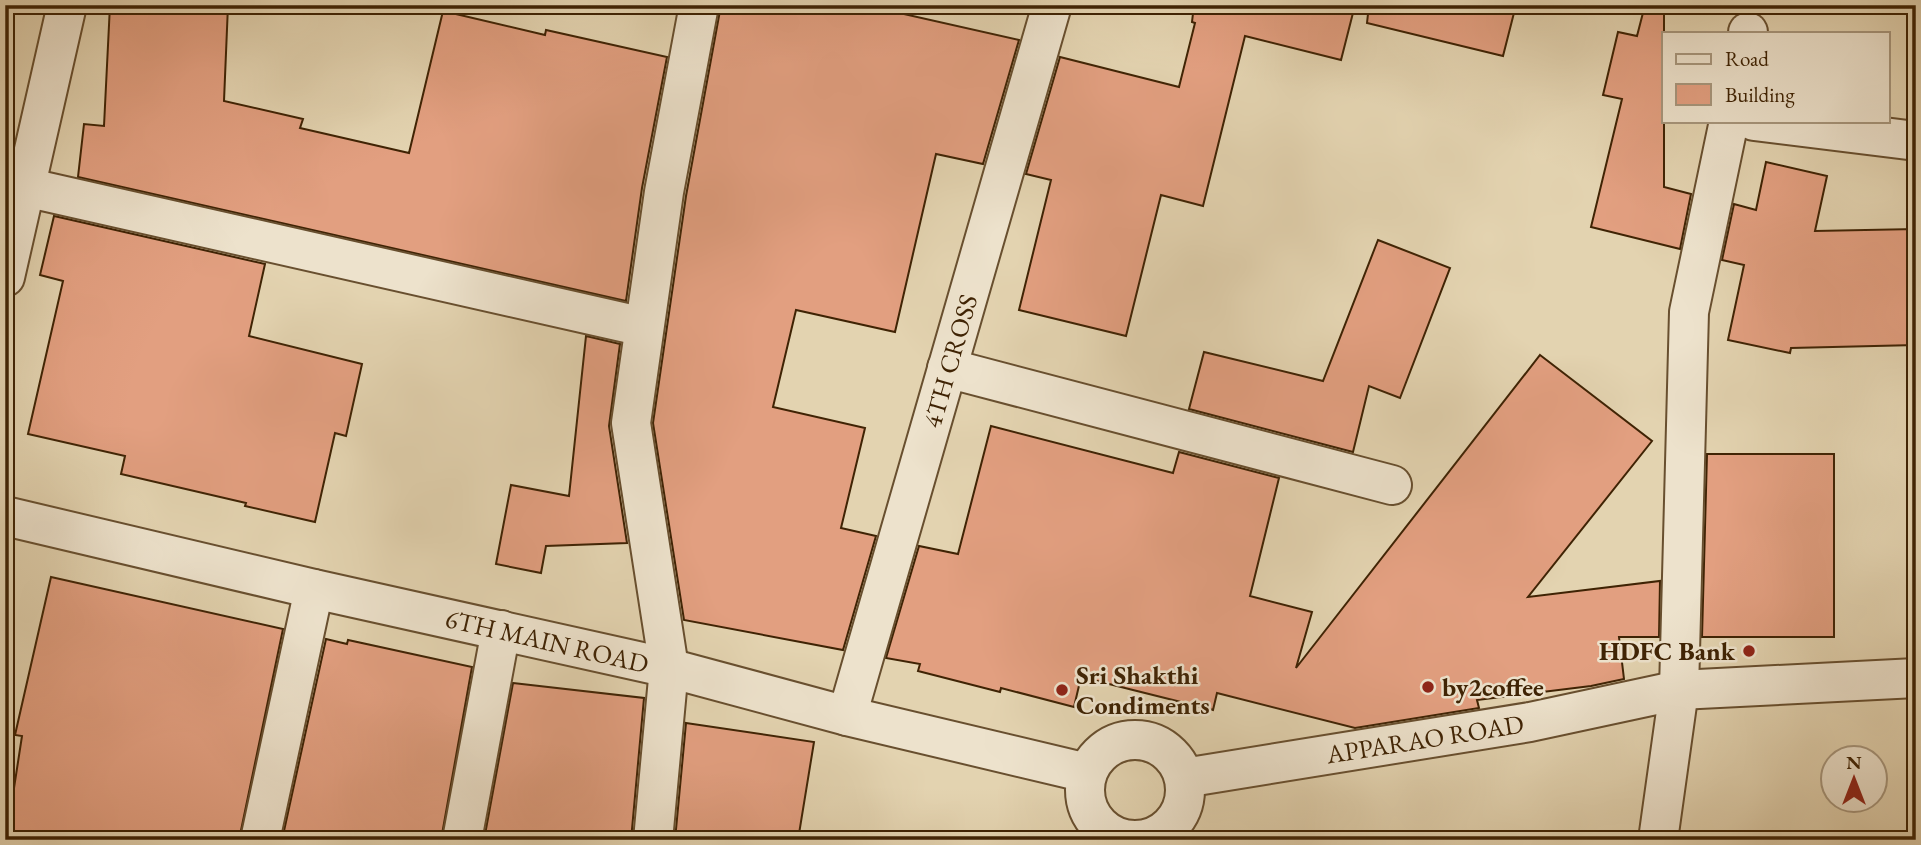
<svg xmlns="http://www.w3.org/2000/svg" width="1921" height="845" font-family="'EB Garamond',serif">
  <rect width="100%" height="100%" fill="#e3d3b0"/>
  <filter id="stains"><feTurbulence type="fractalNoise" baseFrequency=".00286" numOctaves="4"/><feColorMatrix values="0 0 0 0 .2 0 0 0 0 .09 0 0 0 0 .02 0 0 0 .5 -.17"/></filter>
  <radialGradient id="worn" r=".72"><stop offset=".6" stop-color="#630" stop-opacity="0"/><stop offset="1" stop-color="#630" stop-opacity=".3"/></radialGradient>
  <!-- building -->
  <g fill="#e29f80" stroke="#3f2304" stroke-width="2">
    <polygon points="110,5 228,5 224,101 303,119 300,128 409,153 443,11 545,35 546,30 667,57 642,188 626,301 78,177 84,124 104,126"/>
    <polygon points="721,5 864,5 1019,40 983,164 936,154 895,332 796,310 773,407 865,428 841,528 876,536 843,650 684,620 653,423 686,196"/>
    <polygon points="1194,5 1355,5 1341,60 1245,36 1203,206 1161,195 1126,336 1019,310 1051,180 1026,174 1060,57 1179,87 1195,23 1192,22"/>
    <polygon points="1369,5 1516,5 1503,56 1367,23"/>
    <polygon points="1645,5 1664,5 1664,187 1691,194 1680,249 1591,227 1622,99 1603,95 1618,32 1637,36"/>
    <polygon points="1766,162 1827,176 1815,231 1916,229 1916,345 1791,348 1790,353 1728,340 1744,265 1722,260 1734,204 1756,210"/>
    <polygon points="54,216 265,264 249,336 362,364 346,436 335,433 315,522 245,506 246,503 121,474 125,456 28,434 63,281 40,275"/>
    <polygon points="1378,240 1450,268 1400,398 1369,386 1353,452 1189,409 1204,352 1323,381"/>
    <polygon points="586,336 620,344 609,426 627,543 546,546 541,573 496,564 511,485 569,496"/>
    <polygon points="1540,355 1652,441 1528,597 1660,581 1659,637 1619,637 1624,679 1591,686 1477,700 1479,708 1355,728 1217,693 1213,710 1081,677 1074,707 1001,688 1000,692 918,671 920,664 886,658 919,546 958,554 991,426 1173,473 1179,452 1279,478 1250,596 1312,612 1296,668"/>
    <polygon points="1707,454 1834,454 1834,637 1702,637"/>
    <polygon points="51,577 283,629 239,840 6,840 22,736 15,735"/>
    <polygon points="326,639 347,644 348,640 472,667 441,840 282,840"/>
    <polygon points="513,683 644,698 631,840 484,840"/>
    <polygon points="686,723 814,742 798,840 675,840"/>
  </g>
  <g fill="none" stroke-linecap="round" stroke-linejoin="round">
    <!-- minor casing -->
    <g stroke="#684f2f" stroke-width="42">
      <g id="minor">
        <polyline points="1748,33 1748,32"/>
        <polyline points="1754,121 1916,141"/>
        <polyline points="25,187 644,327"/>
        <polyline points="5,277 67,5"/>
        <polyline points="947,368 1392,485"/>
        <polyline points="5,516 314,589 669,668 847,716 1087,773"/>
        <polyline points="847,716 1052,5"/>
        <circle cx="1135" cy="790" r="50"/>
        <polyline points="1184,778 1530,722 1679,690 1916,678"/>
        <polyline points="260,840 314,589"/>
        <polyline points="462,840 501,630"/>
        <polyline points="653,840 669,668 631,423 664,192 699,5"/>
        <polyline points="1658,840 1679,690 1689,312 1729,121"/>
      </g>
    </g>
    <!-- minor -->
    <use href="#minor" stroke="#ede2cc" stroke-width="38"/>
  </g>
  <!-- markers -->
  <g fill="#8f2418" stroke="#ede2cc" stroke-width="2.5">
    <circle cx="1749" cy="651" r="7"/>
    <circle cx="1428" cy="687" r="7"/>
    <circle cx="1062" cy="690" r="7"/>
  </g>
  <g text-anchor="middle" stroke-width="5" stroke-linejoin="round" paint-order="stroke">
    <!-- street labels -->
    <g font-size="26" fill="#3f2304" stroke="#ede2cc">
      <text transform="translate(950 361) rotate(-74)" y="9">4TH CROSS</text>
      <text transform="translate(547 641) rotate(13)" y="9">6TH MAIN ROAD</text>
      <text transform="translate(1425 739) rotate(-9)" y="9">APPARAO ROAD</text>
    </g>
    <!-- poi labels -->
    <g font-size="26" font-weight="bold" fill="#3f2304" stroke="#ede2cc" text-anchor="start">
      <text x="1735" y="660" text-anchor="end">HDFC Bank</text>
      <text x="1076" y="684">Sri Shakthi<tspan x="1076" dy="30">Condiments</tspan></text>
      <text x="1442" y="696">by2coffee</text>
    </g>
  </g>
  <!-- margin -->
  <rect width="1921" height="845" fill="none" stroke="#e3d3b0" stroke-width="28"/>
  <rect x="7" y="7" width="1907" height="831" fill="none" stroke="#3f2304" stroke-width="3.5"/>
  <rect x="14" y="14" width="1893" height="817" fill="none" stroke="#3f2304" stroke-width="2"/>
  <!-- legend -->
  <rect x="1662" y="32" width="228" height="91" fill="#ede2cc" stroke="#a7967c" stroke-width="2"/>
  <rect x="1676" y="54" width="35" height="10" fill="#ede2cc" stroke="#a7967c" stroke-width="2"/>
  <text x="1725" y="66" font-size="21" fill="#3f2304">Road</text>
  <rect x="1676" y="84" width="35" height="21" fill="#e29f80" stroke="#a7967c" stroke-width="2"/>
  <text x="1725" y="102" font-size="21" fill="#3f2304">Building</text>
  <!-- north arrow -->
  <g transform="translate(1854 779)"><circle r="33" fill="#ede2cc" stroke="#a7967c" stroke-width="2"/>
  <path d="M0-5L12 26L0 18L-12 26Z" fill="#8f2418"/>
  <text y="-10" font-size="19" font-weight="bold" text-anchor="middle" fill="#3f2304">N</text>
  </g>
  <rect width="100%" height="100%" filter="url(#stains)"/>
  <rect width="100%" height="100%" fill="url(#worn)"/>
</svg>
